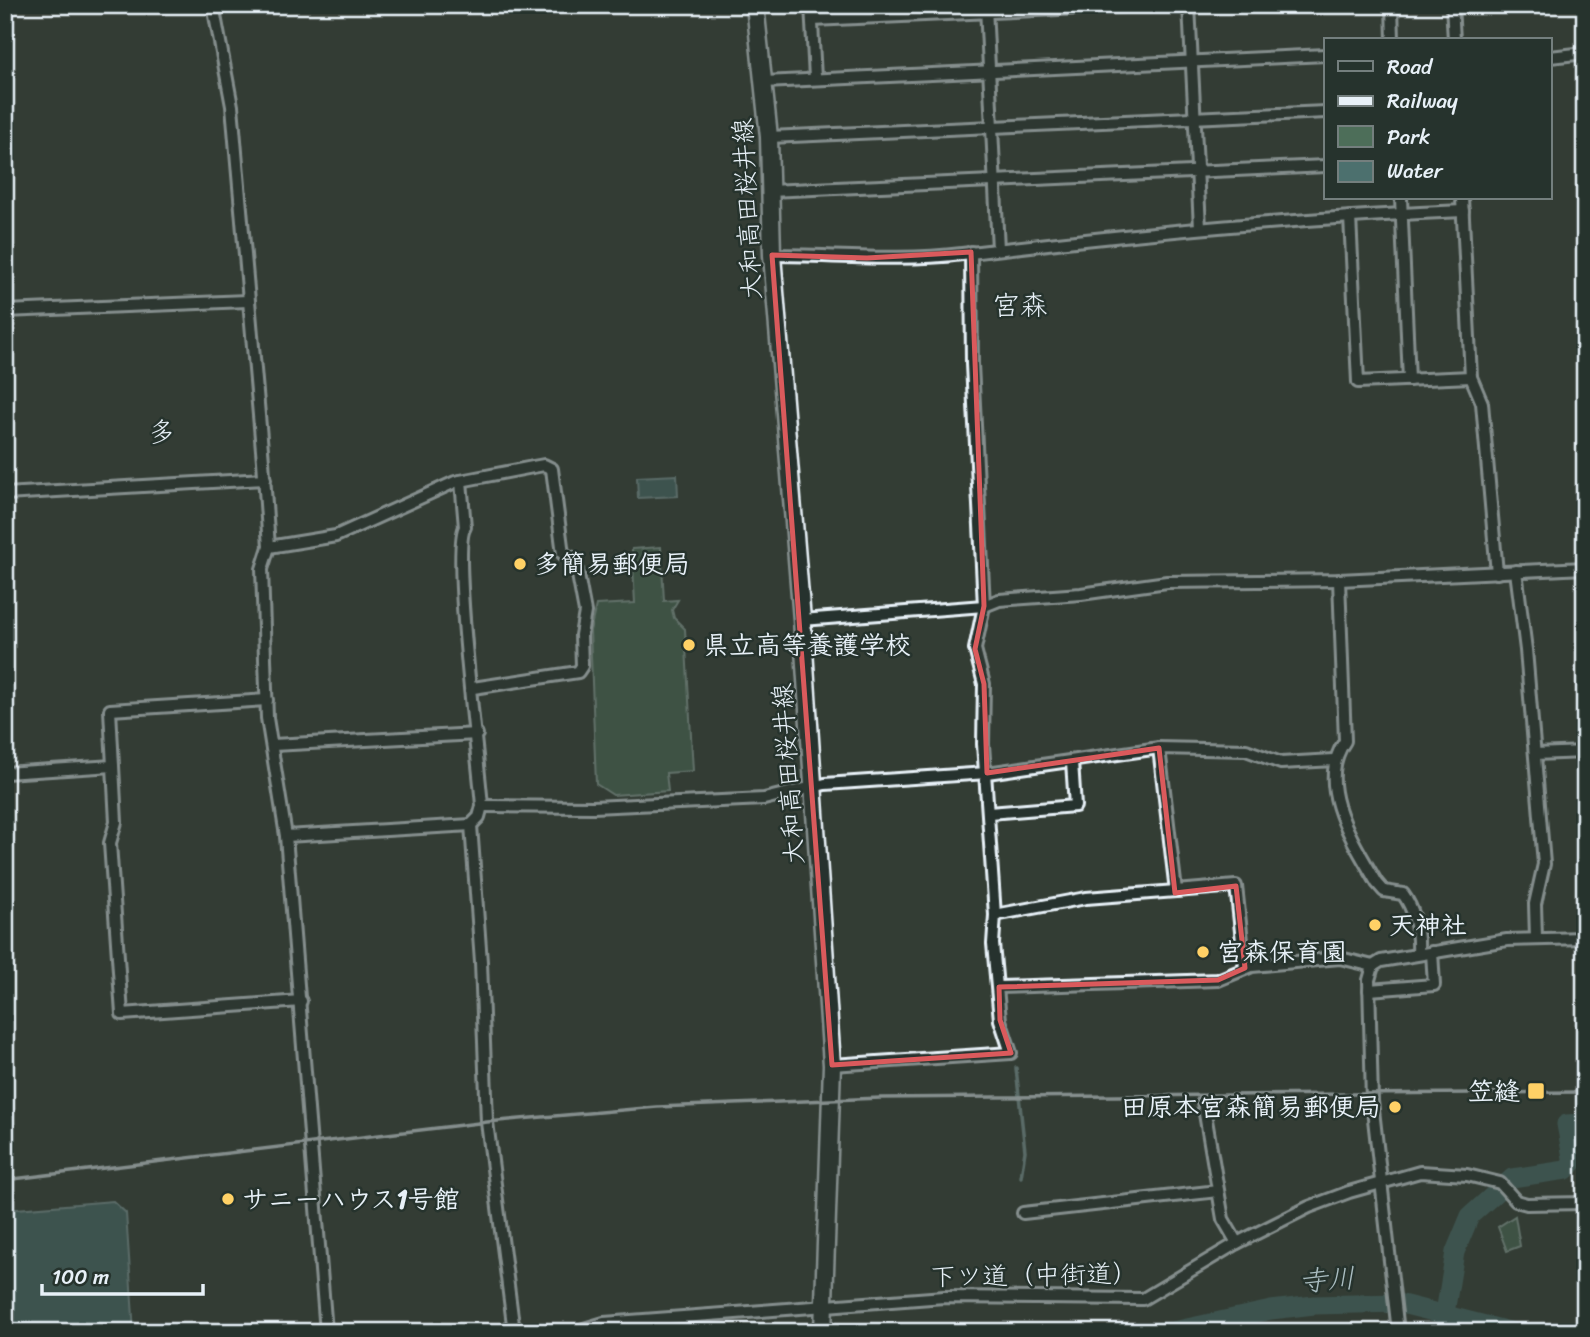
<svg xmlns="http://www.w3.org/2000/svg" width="1590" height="1337" font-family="Sriracha,'Klee One',sans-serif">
  <rect width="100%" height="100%" fill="#333d34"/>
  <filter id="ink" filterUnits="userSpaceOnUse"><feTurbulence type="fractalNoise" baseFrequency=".0143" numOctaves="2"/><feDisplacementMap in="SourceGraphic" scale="14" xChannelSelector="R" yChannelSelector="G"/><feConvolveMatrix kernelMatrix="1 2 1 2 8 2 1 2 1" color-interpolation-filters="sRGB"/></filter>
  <g filter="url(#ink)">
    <!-- green -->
    <g fill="#4d6e59" stroke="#9ab0a8" stroke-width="2">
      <polygon points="661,547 664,601 678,600 672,610 674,618 685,629 693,771 666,773 668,791 613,795 596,784 590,631 596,605 635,603 632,549"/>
      <polygon points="1515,1216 1520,1246 1507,1251 1498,1227"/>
    </g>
    <!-- water -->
    <g fill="#4c706e" stroke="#8aa4a5" stroke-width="2">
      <polygon points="677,475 678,496 638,498 637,477"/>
      <polygon points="113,1201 126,1213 134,1332 5,1332 5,1210"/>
    </g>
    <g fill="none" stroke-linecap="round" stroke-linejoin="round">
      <!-- stream -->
      <polyline stroke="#8aa4a5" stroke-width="3.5" points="1016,1068 1025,1151 1021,1177"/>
      <!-- river -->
      <g stroke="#4c706e" stroke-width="19">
        <polyline points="1445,1313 1455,1252 1470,1216 1512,1178 1566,1170 1573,1163 1566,1124 1585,1123"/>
        <polyline points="1144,1332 1173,1331 1271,1310 1314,1305 1398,1303 1513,1332"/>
      </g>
      <!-- minor casing -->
      <g stroke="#e8f1f8" stroke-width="16">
        <g id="minor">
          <polyline points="213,5 232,106 263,461 269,547 262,569 267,718 286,836 326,1332"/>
          <polyline points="811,5 815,78"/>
          <polyline points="1189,5 1200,228"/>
          <polyline points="1392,5 1393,40"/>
          <polyline points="1452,5 1454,40"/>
          <polyline points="986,7 998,249"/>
          <polyline points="812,20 1150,5"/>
          <polyline points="1550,57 1585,53"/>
          <polyline points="764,82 1326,55"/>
          <polyline points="769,137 1326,112"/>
          <polyline points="769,191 1326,166"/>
          <polyline points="1401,198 1409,380"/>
          <polyline points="1462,198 1471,377 1482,403 1497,573"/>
          <polyline points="1350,217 1358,382 1471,377"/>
          <path d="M772,255C836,255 899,262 962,254C1128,234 1295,218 1463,211"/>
          <polyline points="5,311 247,301"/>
          <polyline points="5,494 265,479"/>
          <polyline points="269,547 336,536 455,482 533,467 544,465 552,469 563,554 575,559 585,612 581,635 582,666 578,672 473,688"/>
          <polyline points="1516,571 1526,650 1544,864 1535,904 1536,938"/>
          <path d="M1339,580L1345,741C1314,785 1354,843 1377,883L1384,891L1403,894C1416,912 1419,933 1418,954"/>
          <polyline points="802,620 984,606 999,600 1081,594 1167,582 1339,580 1585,568"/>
          <polyline points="267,700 110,710 116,822 110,843 122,1014 301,1001"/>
          <polyline points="273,745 477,734"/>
          <polyline points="1535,754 1585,752"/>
          <polyline points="5,773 113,766"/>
          <polyline points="482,806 593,807 764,799 825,784 987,773 1159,748 1246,750 1281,763 1334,760"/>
          <polyline points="989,813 1075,806 1072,762"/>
          <polyline points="471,825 481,962 487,1122 514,1332"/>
          <path d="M286,836L471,825L479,817L482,806C479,764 451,548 465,527L461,481"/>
          <polyline points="1176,891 1236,886 1245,968"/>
          <polyline points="995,915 1086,898 1176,891 1159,748"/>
          <polyline points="999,987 1218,980 1252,966 1340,958 1373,966"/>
          <polyline points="1369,990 1434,985 1432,952"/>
          <polyline points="832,1065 1011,1053 1000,1020 993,944 995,915 983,744 984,684 975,649 984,606 972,364 971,252"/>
          <polyline points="1203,1102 1223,1219 1237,1243"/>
          <polyline points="1023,1213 1218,1191"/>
          <polyline points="574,1332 604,1323 944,1297 1143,1299 1237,1243 1309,1207 1349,1192 1420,1172 1467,1175 1500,1183 1516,1201 1527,1204 1585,1203"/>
          <polyline points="1398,1332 1372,1101 1369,980 1373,966 1381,961 1507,940 1585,938"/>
        </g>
      </g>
      <!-- primary casing -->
      <g stroke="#e8f1f8" stroke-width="21">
        <polyline id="primary" points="755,5 769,137 772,255 802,620 832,1065 823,1332"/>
      </g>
      <!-- minor -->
      <use href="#minor" stroke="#26332d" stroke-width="10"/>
      <!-- primary -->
      <use href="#primary" stroke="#26332d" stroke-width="16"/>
      <!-- rail -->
      <polyline stroke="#e8f1f8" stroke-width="3.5" points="5,1180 487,1122 657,1107 881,1098 1585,1092"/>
    </g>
  </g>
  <!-- marked area -->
  <path d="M0 0H1590V1337H0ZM971,252L984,606L975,649L984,684L987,773L1159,748L1175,893L1236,886L1245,968L1218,980L999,987L1000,1020L1011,1053L832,1065L772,255L867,258Z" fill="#333d34" fill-opacity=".55" fill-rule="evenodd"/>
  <path fill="none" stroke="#da5a5c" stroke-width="5" stroke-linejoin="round" d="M971,252L984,606L975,649L984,684L987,773L1159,748L1175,893L1236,886L1245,968L1218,980L999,987L1000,1020L1011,1053L832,1065L772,255L867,258Z"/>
  <!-- markers -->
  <g fill="#ffd166" stroke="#26332d" stroke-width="2.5">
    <circle cx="520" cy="564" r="7"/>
    <circle cx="689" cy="645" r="7"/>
    <circle cx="1375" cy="925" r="7"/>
    <circle cx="1203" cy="952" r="7"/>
    <rect x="1527" y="1082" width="18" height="18" rx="3.5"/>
    <circle cx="1395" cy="1107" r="7"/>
    <circle cx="228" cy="1199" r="7"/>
  </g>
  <g text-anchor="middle" stroke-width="5" stroke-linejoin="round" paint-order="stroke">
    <!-- street labels -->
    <g font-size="26" fill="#e8f1f8" stroke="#26332d">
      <text transform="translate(747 209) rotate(-93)" y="9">大和高田桜井線</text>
      <text transform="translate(788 774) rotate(-94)" y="9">大和高田桜井線</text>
      <text transform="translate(1034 1275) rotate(-1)" y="9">下ツ道（中街道）</text>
    </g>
    <!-- poi labels -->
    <g font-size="26" font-weight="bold" fill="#e8f1f8" stroke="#26332d" text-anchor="start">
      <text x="534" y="573">多簡易郵便局</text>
      <text x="703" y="654">県立高等養護学校</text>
      <text x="1389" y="934">天神社</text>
      <text x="1217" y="961">宮森保育園</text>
      <text x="1520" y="1100" text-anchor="end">笠縫</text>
      <text x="1381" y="1116" text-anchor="end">田原本宮森簡易郵便局</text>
      <text x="242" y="1208">サニーハウス1号館</text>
    </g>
    <!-- neighbourhood labels -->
    <g font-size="28" fill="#e8f1f8" stroke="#26332d">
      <text x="1020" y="315">宮森</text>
      <text x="162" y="442">多</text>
    </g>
    <!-- water labels -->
    <g font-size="28" font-style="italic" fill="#aabdc1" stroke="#26332d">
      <text transform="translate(1327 1279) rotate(-4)" y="10">寺川</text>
    </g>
  </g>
  <!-- margin -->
  <rect width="1590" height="1337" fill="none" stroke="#26332d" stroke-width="28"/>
  <rect x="14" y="14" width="1562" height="1309" fill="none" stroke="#e8f1f8" stroke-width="2.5" filter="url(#ink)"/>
  <!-- legend -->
  <rect x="1324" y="38" width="228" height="161" fill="#26332d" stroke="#747f7e" stroke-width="2"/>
  <rect x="1338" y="61" width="35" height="10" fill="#26332d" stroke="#747f7e" stroke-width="2"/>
  <text x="1387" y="74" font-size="21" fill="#e8f1f8">Road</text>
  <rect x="1338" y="96" width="35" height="10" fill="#e8f1f8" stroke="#747f7e" stroke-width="2"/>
  <text x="1387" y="108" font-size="21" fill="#e8f1f8">Railway</text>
  <rect x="1338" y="126" width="35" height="21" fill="#4d6e59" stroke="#747f7e" stroke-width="2"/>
  <text x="1387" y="144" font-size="21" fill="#e8f1f8">Park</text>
  <rect x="1338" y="161" width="35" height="21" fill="#4c706e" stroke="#747f7e" stroke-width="2"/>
  <text x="1387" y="178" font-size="21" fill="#e8f1f8">Water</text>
  <!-- scale -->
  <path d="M42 1284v10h161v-10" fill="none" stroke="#e8f1f8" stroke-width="3.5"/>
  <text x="52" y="1284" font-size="21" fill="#e8f1f8" stroke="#26332d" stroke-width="5" paint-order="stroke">100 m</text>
</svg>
